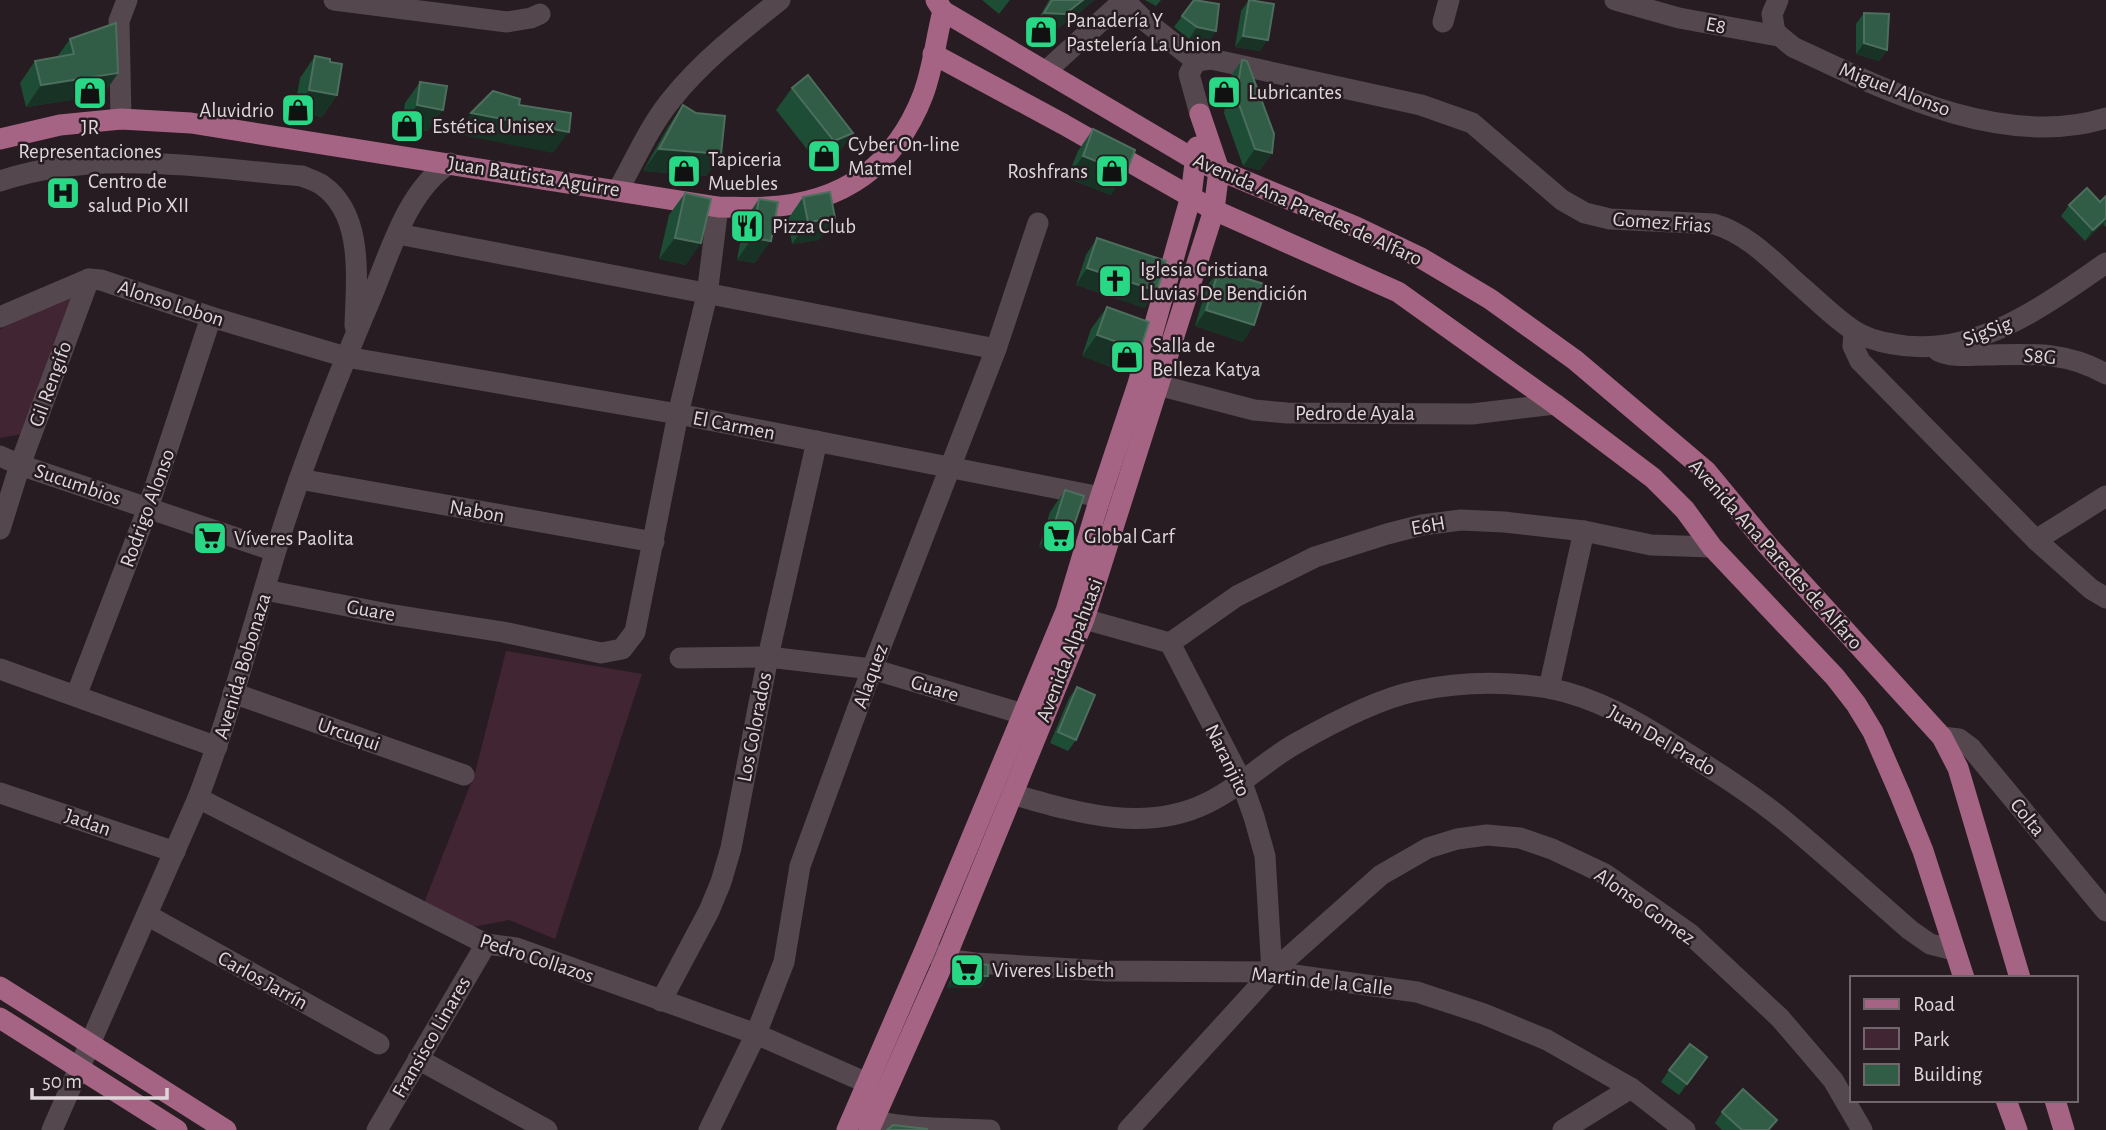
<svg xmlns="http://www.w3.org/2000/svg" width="2106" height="1130" font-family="'Alegreya Sans',sans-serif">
  <rect width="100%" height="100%" fill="#271c21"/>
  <!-- green -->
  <g fill="#412532">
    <polygon points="77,294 22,434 0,438 0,329"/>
    <polygon points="506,651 642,674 555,939 509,920 473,927 424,903 475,773"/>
  </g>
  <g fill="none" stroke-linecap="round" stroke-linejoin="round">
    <!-- minor -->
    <g stroke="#54474d" stroke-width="21">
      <polyline points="334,0 507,22 531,18 540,14"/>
      <polyline points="1124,0 1144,20 1196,61"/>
      <polyline points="1615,0 1679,18 1778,36"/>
      <polyline points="1443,22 1449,0"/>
      <path d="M1775,32L1793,47C1885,90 2002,150 2106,118"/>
      <polyline points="1775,32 1772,14 1778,0"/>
      <path d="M1196,61L1211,59L1421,105L1472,123L1562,200L1585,213L1610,219L1714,224C1751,235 1776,265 1804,289C1820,303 1836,319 1853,330C1865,338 1880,342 1893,344C1973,360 2045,305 2106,263"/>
      <polyline points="1196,61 1189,74 1200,114"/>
      <polyline points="1045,72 1124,0"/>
      <polyline points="121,119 119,21 127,0"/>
      <path d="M0,181C97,148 202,168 302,176C309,179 316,181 322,185C365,215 356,281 355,326"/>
      <path d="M618,190C635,160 649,127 671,100C701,62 742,30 780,0"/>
      <polyline points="398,234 996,349"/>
      <polyline points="0,317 89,279 101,280 211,317 346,357 678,414 1116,500"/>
      <polyline points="1854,331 1853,346 1860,361 2036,540 2091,589 2106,598"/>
      <path d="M1938,351C1953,358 1971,355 1987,355C2032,354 2066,351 2106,374"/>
      <polyline points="1158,385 1254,410 1287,413 1472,414 1555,404"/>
      <polyline points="0,456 20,465 275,551"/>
      <polyline points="299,479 654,542"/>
      <polyline points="0,529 20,465 89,279"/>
      <polyline points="2036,540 2106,496"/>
      <polyline points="265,590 388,614 503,632 601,653 622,649 635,632 678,414 707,295 718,207"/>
      <polyline points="1084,619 1170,643 1241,780 1254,817 1265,856 1272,972"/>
      <polyline points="1170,643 1237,596 1315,557 1387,534 1422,525 1461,520 1504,522 1584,531 1651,545 1712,547"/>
      <polyline points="680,658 768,657 872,669 1023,714"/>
      <polyline points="0,669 217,747"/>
      <polyline points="1549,688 1584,531"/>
      <polyline points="233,693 464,775"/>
      <polyline points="76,696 148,508 211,317"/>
      <polyline points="1942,737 1959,739 1971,748 2106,911"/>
      <polyline points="0,793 175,852"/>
      <path d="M1012,794C1075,812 1144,834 1207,803C1239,788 1265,761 1295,744C1330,724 1377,699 1416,691C1458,682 1505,681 1548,688C1595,697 1637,721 1677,747C1714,770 1752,794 1786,822C1828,857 1869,894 1910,930L1930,944L1954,950"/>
      <polyline points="198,798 486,944 516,948 756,1034 883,1090"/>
      <polyline points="147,915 379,1044"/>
      <polyline points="929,952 945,959 975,963 1107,971 1272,972 1417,992 1484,1014 1547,1040 1631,1088 1685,1130"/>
      <polyline points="661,1001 709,911 721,882 731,848 768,657 817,441"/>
      <polyline points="418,1059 547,1130"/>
      <path d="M856,1115C897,1130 946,1128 990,1130"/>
      <path d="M52,1130L198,798C229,717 251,633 276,550C302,464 336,381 371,298C390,253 407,190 450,163"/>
      <polyline points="377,1130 486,944"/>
      <polyline points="709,1130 756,1034 784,962 800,866 872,669 996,349 1038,223"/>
      <polyline points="1128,1130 1272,972 1381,875 1428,848 1457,839 1487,835 1520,838 1552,849 1605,874 1689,933 1780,1018 1833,1080 1862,1130"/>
      <polyline points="1563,1130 1631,1088"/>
    </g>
    <!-- major -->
    <g stroke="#a66485" stroke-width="21">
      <polyline points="943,11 1197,161 1356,227 1421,258 1490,299 1575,360 1706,471 1769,547 1942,737 1958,768 2020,978"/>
      <polyline points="933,54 1063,124 1214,210 1398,292 1555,404 1653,478 1685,510 1712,547 1835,677 1856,704 1873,732 1900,794 1923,851 1964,978"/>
      <path d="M0,139L60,125L121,119L191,123L718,207C734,207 751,208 767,207C843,203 896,165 923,95C933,69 936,38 943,11L936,0"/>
      <polyline points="0,987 226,1130"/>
      <polyline points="0,1018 177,1130"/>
      <polyline points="2006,1100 2017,1130"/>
      <polyline points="2055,1100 2064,1130"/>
      <polyline points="847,1130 925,950 1066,611 1100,498 1138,384 1191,196 1197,147"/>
      <polyline points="869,1130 945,959 1084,619 1214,210 1219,170 1200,114"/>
    </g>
  </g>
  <!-- wall -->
  <g fill="#1d4d34">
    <polygon points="982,0 1010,0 999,14"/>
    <polygon points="1049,0 1094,0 1081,11 1049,35 1029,35"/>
    <polygon points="1145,0 1161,0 1156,6"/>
    <polygon points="1249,0 1260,51 1235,47 1241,11"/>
    <polygon points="1864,13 1887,50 1879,61 1856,54 1856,24"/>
    <polygon points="1182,16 1216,31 1208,42 1189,39 1174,27"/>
    <polygon points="70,39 118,73 103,95 26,107 20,83 35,61 57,57"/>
    <polygon points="315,56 330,62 337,95 322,117 294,112 300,78"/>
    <polygon points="1242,60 1272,153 1260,170 1243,166 1224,113 1230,77"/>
    <polygon points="420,82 428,131 401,127 405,103"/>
    <polygon points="792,88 853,133 838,154 818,163 776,110"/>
    <polygon points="683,105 721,154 706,176 643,171 668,127"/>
    <polygon points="1093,129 1111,195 1067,178 1078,151"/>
    <polygon points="685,193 686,265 659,259 669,215"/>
    <polygon points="2106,196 2106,227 2103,224 2085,241 2061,216 2069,205 2100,202"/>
    <polygon points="803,197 819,240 792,244 788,219"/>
    <polygon points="759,199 755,263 737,260 744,221"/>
    <polygon points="1097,238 1145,308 1076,285 1086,255"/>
    <polygon points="1219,270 1243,342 1195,326 1207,286"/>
    <polygon points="1107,307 1140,350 1124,372 1082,356 1091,329"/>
    <polygon points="1065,490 1072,531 1057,553 1039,547 1050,512"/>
    <polygon points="1077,687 1076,740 1068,751 1050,743 1069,698"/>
    <polygon points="961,962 988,976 980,988 947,988 953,973"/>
    <polygon points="1707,1057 1679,1095 1661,1082 1669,1070"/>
    <polygon points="1722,1112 1777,1120 1770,1130 1722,1130 1715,1123"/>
  </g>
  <!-- shaded-wall -->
  <g fill="#183325">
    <polygon points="1083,0 1094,0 1081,11 1049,35 1029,35 1044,13"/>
    <polygon points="1197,27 1216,31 1208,42 1189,39"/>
    <polygon points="1243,36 1268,40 1260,51 1235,47"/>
    <polygon points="1864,43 1887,50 1879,61 1856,54"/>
    <polygon points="118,73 103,95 26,107 41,85"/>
    <polygon points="309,90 337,95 322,117 294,112"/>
    <polygon points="417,105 443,110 428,131 401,127"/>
    <polygon points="471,113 569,132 553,153 456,134"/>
    <polygon points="853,133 838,154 818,163 834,141"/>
    <polygon points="659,149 721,154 706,176 643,171"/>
    <polygon points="1255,149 1272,153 1260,170 1243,166"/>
    <polygon points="1083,156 1126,173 1111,195 1067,178"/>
    <polygon points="835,218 819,240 792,244 808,222"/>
    <polygon points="2106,218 2106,220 2103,224 2085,241 2093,230"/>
    <polygon points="675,238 701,243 686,265 659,259"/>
    <polygon points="752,238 771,241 755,263 737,260"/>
    <polygon points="1087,268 1157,291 1145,308 1076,285"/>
    <polygon points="1206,310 1254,325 1243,342 1195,326"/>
    <polygon points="1097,335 1140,350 1124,372 1082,356"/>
    <polygon points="1054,525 1072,531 1057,553 1039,547"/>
    <polygon points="955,976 988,976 980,988 947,988"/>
  </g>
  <!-- building -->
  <g fill="#315c46" stroke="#4c6f5d" stroke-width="2">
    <polygon points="1052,0 1083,0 1065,14 1044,13"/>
    <polygon points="1194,0 1219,4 1216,31 1197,27 1182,16"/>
    <polygon points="1249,0 1274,4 1268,40 1243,36"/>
    <polygon points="1864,13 1889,14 1887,50 1864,43"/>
    <polygon points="116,23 118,73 41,85 35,61 74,54 70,39"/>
    <polygon points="315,56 330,59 330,62 342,64 337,95 309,90"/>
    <polygon points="1242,60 1247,61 1274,134 1272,153 1255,149 1236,96"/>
    <polygon points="808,75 853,133 834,141 792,88"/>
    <polygon points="420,82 447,86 443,110 417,105"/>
    <polygon points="493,91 520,99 519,105 571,113 569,132 471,113"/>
    <polygon points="683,105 696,113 725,116 721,154 659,149"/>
    <polygon points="1093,129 1135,150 1126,173 1083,156"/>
    <polygon points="2087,188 2100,202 2106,196 2106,218 2093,230 2069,205"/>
    <polygon points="830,192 835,218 808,222 803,197"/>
    <polygon points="685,193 711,199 701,243 675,238"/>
    <polygon points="759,199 778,202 771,241 752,238"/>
    <polygon points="1097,238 1166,261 1157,291 1087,268"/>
    <polygon points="1219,270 1267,285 1254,325 1206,310"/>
    <polygon points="1107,307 1149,322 1140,350 1097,335"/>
    <polygon points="1065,490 1084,496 1072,531 1054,525"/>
    <polygon points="1077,687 1095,695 1076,740 1058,732"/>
    <polygon points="961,962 988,965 988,976 955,976"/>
    <polygon points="1690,1044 1707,1057 1687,1084 1669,1070"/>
    <polygon points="1743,1089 1777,1120 1768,1130 1742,1130 1722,1112"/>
    <polygon points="893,1125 927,1129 927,1130 887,1130"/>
  </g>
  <!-- icons -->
  <defs>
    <g id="shop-square" transform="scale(1.75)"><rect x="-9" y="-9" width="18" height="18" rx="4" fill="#29d885" stroke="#271c21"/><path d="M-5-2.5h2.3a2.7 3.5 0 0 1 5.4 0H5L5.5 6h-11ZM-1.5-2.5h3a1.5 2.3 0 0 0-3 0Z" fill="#111"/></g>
    <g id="hospital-square" transform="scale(1.75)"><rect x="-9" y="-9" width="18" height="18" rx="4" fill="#29d885" stroke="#271c21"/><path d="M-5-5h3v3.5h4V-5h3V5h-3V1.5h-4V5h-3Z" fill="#111"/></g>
    <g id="restaurant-square" transform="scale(1.75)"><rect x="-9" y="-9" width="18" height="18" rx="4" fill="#29d885" stroke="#271c21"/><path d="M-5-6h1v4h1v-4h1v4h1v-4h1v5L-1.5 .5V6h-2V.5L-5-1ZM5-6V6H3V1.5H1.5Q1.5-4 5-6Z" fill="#111"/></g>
    <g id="church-square" transform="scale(1.75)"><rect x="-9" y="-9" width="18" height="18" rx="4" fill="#29d885" stroke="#271c21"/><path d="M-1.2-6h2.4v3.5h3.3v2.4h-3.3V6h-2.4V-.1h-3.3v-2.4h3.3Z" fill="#111"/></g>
    <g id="supermarket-square" transform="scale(1.75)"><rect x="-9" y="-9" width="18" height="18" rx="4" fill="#29d885" stroke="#271c21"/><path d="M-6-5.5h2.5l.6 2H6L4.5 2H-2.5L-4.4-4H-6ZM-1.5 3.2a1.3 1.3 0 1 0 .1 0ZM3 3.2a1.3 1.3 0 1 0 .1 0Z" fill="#111"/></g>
  </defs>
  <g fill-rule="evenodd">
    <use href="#shop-square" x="1041" y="32"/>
    <use href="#shop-square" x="1224" y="92"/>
    <use href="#shop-square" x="90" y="93"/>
    <use href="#shop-square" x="298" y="110"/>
    <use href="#shop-square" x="407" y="126"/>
    <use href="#shop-square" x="824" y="156"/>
    <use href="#shop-square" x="684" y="171"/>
    <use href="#shop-square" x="1112" y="171"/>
    <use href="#hospital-square" x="63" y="193"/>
    <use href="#restaurant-square" x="747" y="226"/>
    <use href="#church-square" x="1115" y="281"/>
    <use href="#shop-square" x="1127" y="357"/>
    <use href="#supermarket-square" x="1059" y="536"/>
    <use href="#supermarket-square" x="210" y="538"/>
    <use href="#supermarket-square" x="967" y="970"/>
  </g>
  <g text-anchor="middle" stroke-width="5" stroke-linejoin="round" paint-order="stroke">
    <!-- poi labels -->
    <g font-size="21" fill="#ded6d9" stroke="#271c21" text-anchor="start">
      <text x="1066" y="27">Panadería Y<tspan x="1066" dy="24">Pastelería La Union</tspan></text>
      <text x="1248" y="99">Lubricantes</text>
      <text x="274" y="117" text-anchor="end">Aluvidrio</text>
      <text x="432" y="133">Estética Unisex</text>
      <text x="90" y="134" text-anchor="middle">JR<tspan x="90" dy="24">Representaciones</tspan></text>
      <text x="848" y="151">Cyber On-line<tspan x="848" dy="24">Matmel</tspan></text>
      <text x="708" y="166">Tapiceria<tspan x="708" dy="24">Muebles</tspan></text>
      <text x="1088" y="178" text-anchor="end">Roshfrans</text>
      <text x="88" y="188">Centro de<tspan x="88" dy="24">salud Pio XII</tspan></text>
      <text x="772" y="233">Pizza Club</text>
      <text x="1140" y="276">Iglesia Cristiana<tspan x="1140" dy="24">Lluvias De Bendición</tspan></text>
      <text x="1152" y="352">Salla de<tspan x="1152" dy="24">Belleza Katya</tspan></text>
      <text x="1084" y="543">Global Carf</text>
      <text x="234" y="545">Víveres Paolita</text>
      <text x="992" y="977">Viveres Lisbeth</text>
    </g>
    <!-- street labels -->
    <g font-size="21" fill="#ded6d9" stroke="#271c21">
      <text transform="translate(1716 25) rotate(11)" y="7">E8</text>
      <text transform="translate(1895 89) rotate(21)" y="7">Miguel Alonso</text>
      <text transform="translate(534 176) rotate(9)" y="7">Juan Bautista Aguirre</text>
      <text transform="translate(1308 209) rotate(24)" y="7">Avenida Ana Paredes de Alfaro</text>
      <text transform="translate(1662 222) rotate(4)" y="7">Gomez Frias</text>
      <text transform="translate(171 303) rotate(18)" y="7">Alonso Lobon</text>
      <text transform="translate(1987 331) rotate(-21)" y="7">SigSig</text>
      <text transform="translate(2040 356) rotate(4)" y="7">S8G</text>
      <text transform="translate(50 384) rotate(-70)" y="7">Gil Rengifo</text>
      <text x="1355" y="420">Pedro de Ayala</text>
      <text transform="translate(734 425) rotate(11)" y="7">El Carmen</text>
      <text transform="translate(78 484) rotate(19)" y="7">Sucumbios</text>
      <text transform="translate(147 508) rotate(-70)" y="7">Rodrigo Alonso</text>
      <text transform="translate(477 511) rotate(10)" y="7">Nabon</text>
      <text transform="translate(1428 525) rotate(-10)" y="7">E6H</text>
      <text transform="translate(1776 554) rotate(48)" y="7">Avenida Ana Paredes de Alfaro</text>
      <text transform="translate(371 610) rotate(10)" y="7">Guare</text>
      <text transform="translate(1069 650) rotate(-69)" y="7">Avenida Alpahuasi</text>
      <text transform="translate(242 666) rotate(-73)" y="7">Avenida Bobonaza</text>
      <text transform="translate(870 676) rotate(-70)" y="7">Alaquez</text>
      <text transform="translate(935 688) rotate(17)" y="7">Guare</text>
      <text transform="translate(754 727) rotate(-79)" y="7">Los Colorados</text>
      <text transform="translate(349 734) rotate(19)" y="7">Urcuqui</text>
      <text transform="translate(1662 740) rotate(30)" y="7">Juan Del Prado</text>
      <text transform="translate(1228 760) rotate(64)" y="7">Naranjito</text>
      <text transform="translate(2028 817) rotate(51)" y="7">Colta</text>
      <text transform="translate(88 822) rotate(19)" y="7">Jadan</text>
      <text transform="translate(1645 906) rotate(35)" y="7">Alonso Gomez</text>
      <text transform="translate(537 958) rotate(18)" y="7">Pedro Collazos</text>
      <text transform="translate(263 980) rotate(29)" y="7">Carlos Jarrín</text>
      <text transform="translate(1322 981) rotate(6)" y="7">Martin de la Calle</text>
      <text transform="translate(431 1037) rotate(-60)" y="7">Fransisco Linares</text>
    </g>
  </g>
  <!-- legend -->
  <rect x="1850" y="976" width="228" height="126" fill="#271c21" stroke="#70666b" stroke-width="2"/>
  <rect x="1864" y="999" width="35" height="10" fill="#a66485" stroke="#70666b" stroke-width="2"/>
  <text x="1913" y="1011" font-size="21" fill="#ded6d9">Road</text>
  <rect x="1864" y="1028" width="35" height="21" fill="#412532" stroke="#70666b" stroke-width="2"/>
  <text x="1913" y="1046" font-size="21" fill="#ded6d9">Park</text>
  <rect x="1864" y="1064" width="35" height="21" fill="#315c46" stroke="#70666b" stroke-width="2"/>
  <text x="1913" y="1081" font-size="21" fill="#ded6d9">Building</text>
  <!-- scale -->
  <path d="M32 1088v10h135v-10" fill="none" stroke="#ded6d9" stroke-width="3.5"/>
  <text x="42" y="1088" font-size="21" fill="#ded6d9" stroke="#271c21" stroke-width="5" paint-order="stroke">50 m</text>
</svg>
